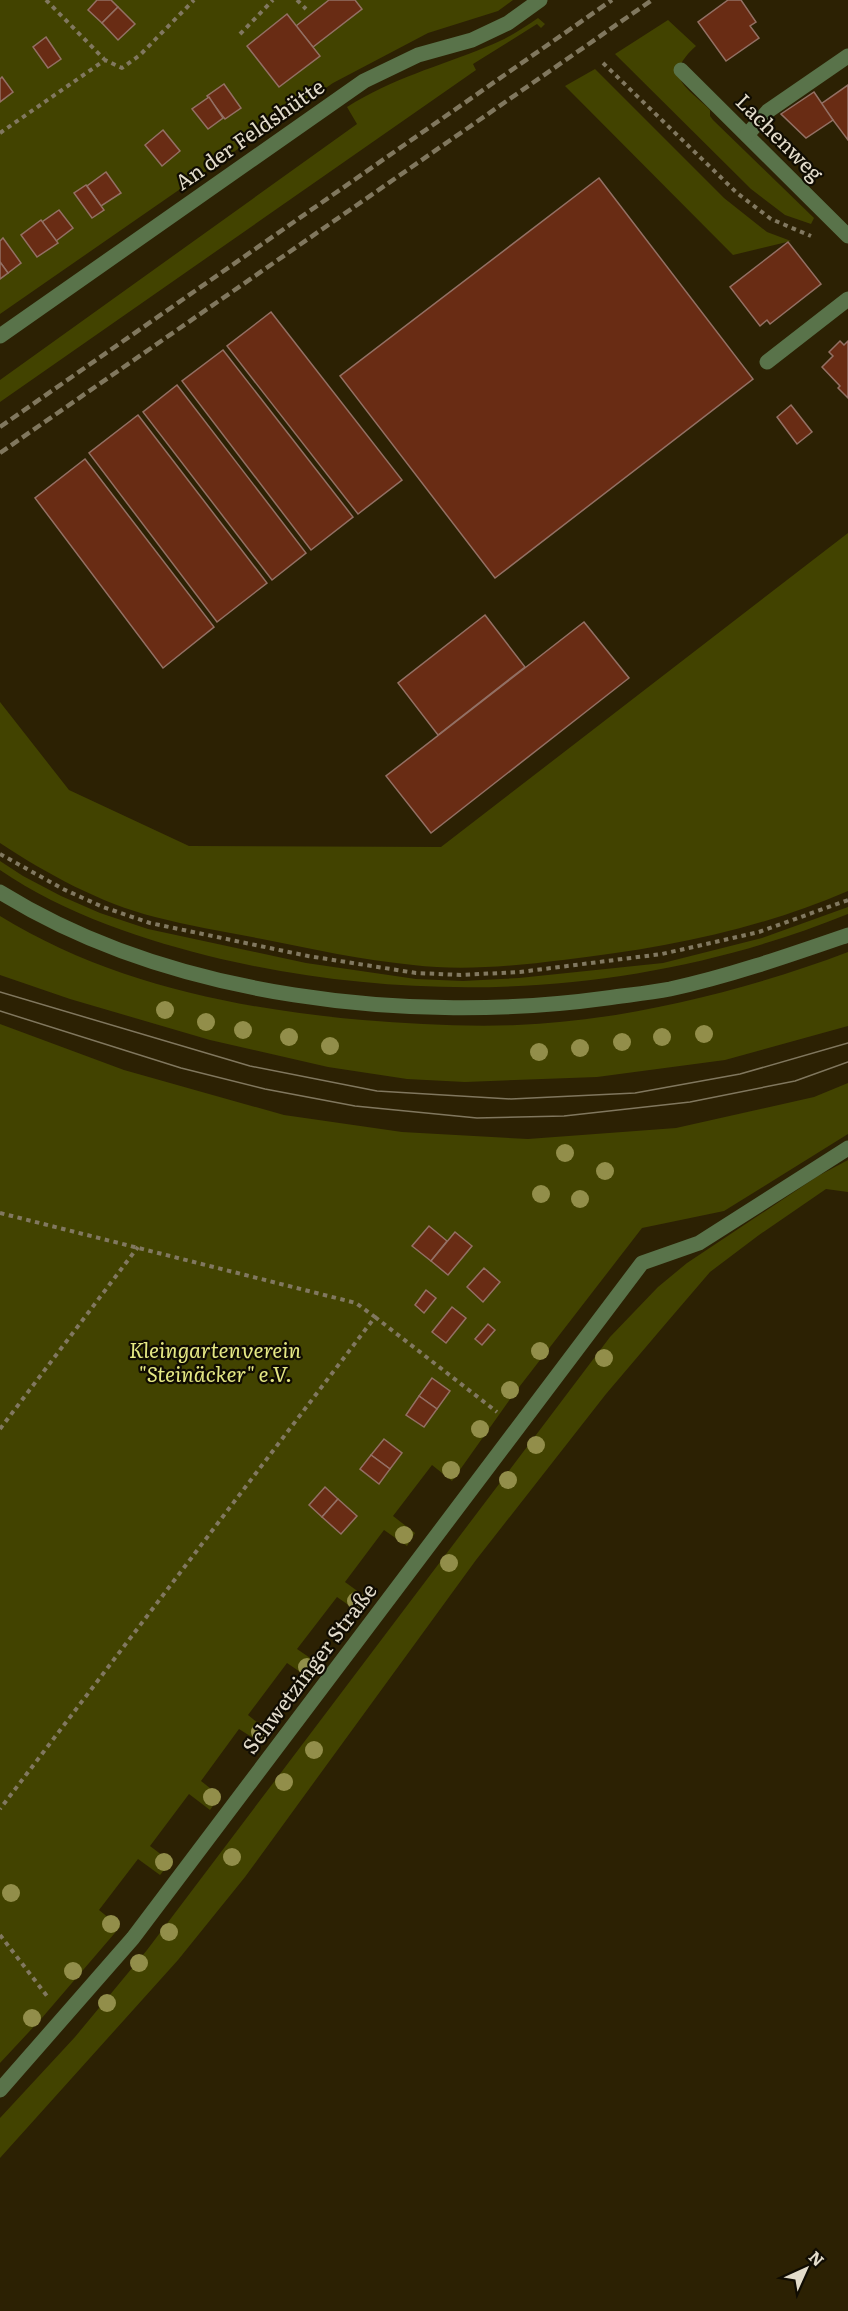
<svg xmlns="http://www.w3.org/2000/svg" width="848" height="2311" font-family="Literata,serif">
  <rect width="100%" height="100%" fill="#2c2103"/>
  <!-- green -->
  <g fill="#424300">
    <polygon points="0,0 513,0 498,11 428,33 333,83 0,314"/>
    <path d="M538,18L545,24L541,28L537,24L473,64L476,70L0,402V380L357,124L347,107C393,78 437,67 486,47C505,40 522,29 538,18Z"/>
    <path d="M668,20L696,46C662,77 685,85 710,110V116L713,120L814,218L811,224L785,215L751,189L615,54Z"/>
    <polygon points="595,69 724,198 767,232 791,241 733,255 565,86"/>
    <path d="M848,533V891C758,930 660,949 563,960C514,966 462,971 413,965C362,960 312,949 262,939C226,932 190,926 155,917C100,903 47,874 0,843V702L69,790L189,846L441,847Z"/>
    <path d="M0,861L23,876L61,896L100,913L148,929L306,963L416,979L463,981L519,978L663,963L762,938L848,907V914C648,995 431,1007 221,959C146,941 64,914 0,870Z"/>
    <path d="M0,916C109,983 237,1009 363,1020C414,1024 466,1027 517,1025C624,1021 748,990 848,952V1026L725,1060L597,1077L465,1082L407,1079L328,1067L210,1040L70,999L0,975Z"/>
    <polygon points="0,1024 124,1070 284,1115 402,1132 528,1139 676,1128 814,1097 848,1083 848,1134 724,1211 642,1228 513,1395 452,1481 432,1465 393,1516 415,1533 407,1546 384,1530 345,1582 367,1598 357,1611 337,1597 297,1649 319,1664 309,1678 287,1663 248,1715 268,1731 261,1743 239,1729 201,1781 220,1796 210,1810 189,1794 150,1846 171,1862 160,1875 138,1859 99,1910 120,1927 41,2019 0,2063"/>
    <polygon points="848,1160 848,1192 826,1189 759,1235 710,1272 668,1321 606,1394 476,1560 245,1877 178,1960 0,2158 0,2118 75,2037 147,1950 610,1337 658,1287 687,1263 818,1176"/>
  </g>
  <!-- building -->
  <g fill="#692c14" stroke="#937064" stroke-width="1.5">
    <polygon points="97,0 111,0 118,7 102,23 88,10"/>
    <polygon points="329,0 355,0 362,9 313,47 296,26"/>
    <polygon points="728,0 741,0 756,22 750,26 759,38 726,61 698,22"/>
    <polygon points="118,7 135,24 118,40 102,23"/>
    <polygon points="287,14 320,56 279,87 247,46"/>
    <polygon points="46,37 61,59 48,68 33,47"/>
    <polygon points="2,77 13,92 0,102 0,79"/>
    <polygon points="224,84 241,108 225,119 207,96"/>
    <polygon points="848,85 848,140 821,104"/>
    <polygon points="814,92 833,120 806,138 781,114"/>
    <polygon points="209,97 223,118 208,129 192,109"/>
    <polygon points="163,130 180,151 162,166 145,145"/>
    <polygon points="106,172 121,193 101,206 87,186"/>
    <polygon points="599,178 753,379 495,578 340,376"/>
    <polygon points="86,185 104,210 92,218 74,193"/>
    <polygon points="59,210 73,228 56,241 42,222"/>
    <polygon points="41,220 58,243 37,257 21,235"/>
    <polygon points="3,238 21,263 8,273 0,262 0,241"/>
    <polygon points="788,242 821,284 770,324 767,320 760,326 730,287"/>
    <polygon points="0,262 8,273 0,279"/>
    <polygon points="271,312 402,480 358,514 227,346"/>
    <polygon points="840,341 844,345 848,341 848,398 838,388 840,386 822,367 833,356 829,352"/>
    <polygon points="223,350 353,517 311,550 182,381"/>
    <polygon points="177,385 306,553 272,580 143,412"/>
    <polygon points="791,405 812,432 797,444 777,417"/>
    <polygon points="138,415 267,583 217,622 89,453"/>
    <polygon points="85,459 214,627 163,668 35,498"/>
    <polygon points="485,615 525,667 438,735 398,683"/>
    <polygon points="584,622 629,678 431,833 386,776"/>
    <polygon points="429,1226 447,1241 431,1261 412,1246"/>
    <polygon points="455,1232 472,1246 448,1275 431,1261"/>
    <polygon points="484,1268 500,1282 483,1302 467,1287"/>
    <polygon points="426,1290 436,1298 424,1313 415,1305"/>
    <polygon points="452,1307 466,1318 446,1343 432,1332"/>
    <polygon points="488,1324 495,1330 482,1345 475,1339"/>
    <polygon points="432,1378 450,1391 437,1409 419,1396"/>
    <polygon points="419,1396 437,1409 424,1427 406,1415"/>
    <polygon points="384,1439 402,1453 390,1469 371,1455"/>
    <polygon points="371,1455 390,1469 379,1484 360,1469"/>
    <polygon points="325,1487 338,1499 322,1517 309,1505"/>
    <polygon points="338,1499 357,1516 341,1534 322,1517"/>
  </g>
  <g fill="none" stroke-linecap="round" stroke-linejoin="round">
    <!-- path -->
    <g stroke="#817860" stroke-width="4" stroke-dasharray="4.5 4.5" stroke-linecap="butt">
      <polyline points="46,0 104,59"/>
      <polyline points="297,0 306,9"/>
      <polyline points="240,34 273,0"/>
      <polyline points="603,63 737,193 771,219 811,236"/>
      <polyline points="0,133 105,60 122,68 140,55 194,0"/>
      <polyline points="0,854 63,889 103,907 150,923 308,956 416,973 461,975 520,972 662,954 759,932 848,900"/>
      <polyline points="0,1213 356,1303 375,1317 0,1809"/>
      <polyline points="375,1317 497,1412"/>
      <polyline points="0,1429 138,1247"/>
      <polyline points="0,1935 47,1996"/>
    </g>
    <!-- minor -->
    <g stroke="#59734a" stroke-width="15">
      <polyline points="681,70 848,236"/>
      <polyline points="747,135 768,111 848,56"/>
      <polyline points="0,336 364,81 418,55 472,40 508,23 540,0"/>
      <polyline points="767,362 848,299"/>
      <path d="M0,892C171,998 411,1025 607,998C628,995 649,993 670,989C730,976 790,955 848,935"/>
      <polyline points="0,2090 133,1938 642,1263 699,1243 848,1148"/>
    </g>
    <!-- tram -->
    <g stroke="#80775e" stroke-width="1.5">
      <polyline points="0,992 250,1066 377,1091 511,1099 635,1093 740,1074 848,1043"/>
      <polyline points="0,1011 181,1068 265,1089 355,1106 477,1118 564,1116 690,1102 795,1081 848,1062"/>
    </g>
    <!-- rail -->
    <g stroke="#80775e" stroke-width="4.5" stroke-dasharray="9 4.5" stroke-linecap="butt">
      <polyline points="0,427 612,0"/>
      <polyline points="0,453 652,0"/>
    </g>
  </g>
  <!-- trees -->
  <g fill="#928e4a">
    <circle cx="165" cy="1010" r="9"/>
    <circle cx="206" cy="1022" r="9"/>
    <circle cx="243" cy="1030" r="9"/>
    <circle cx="704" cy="1034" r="9"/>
    <circle cx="289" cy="1037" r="9"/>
    <circle cx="662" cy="1037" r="9"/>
    <circle cx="622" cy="1042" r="9"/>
    <circle cx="330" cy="1046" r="9"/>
    <circle cx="580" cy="1048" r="9"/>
    <circle cx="539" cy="1052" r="9"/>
    <circle cx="565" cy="1153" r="9"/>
    <circle cx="605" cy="1171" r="9"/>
    <circle cx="541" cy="1194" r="9"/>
    <circle cx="580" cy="1199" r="9"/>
    <circle cx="540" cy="1351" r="9"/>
    <circle cx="604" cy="1358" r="9"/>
    <circle cx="510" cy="1390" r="9"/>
    <circle cx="480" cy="1429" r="9"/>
    <circle cx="536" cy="1445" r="9"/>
    <circle cx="451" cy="1470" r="9"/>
    <circle cx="508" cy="1480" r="9"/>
    <circle cx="404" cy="1535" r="9"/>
    <circle cx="449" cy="1563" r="9"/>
    <circle cx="356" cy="1601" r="9"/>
    <circle cx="307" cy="1667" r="9"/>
    <circle cx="260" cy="1732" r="9"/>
    <circle cx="314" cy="1750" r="9"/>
    <circle cx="284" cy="1782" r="9"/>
    <circle cx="212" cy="1797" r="9"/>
    <circle cx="232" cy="1857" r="9"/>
    <circle cx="164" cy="1862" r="9"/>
    <circle cx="11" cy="1893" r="9"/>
    <circle cx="111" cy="1924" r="9"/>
    <circle cx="169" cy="1932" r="9"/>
    <circle cx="139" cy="1963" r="9"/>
    <circle cx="73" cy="1971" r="9"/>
    <circle cx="107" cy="2003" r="9"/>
    <circle cx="32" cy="2018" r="9"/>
  </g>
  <g text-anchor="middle" stroke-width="4.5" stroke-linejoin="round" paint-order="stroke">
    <!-- street labels -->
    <g font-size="21" fill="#e3dccb" stroke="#100c02">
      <text transform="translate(250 135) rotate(-35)" y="7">An der Feldshütte</text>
      <text transform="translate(779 138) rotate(45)" y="7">Lachenweg</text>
      <text transform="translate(310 1669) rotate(-53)" y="7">Schwetzinger Straße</text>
    </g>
    <!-- park labels -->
    <g font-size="21" font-style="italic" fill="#e5e884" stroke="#100c02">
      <text x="215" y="1358">Kleingartenverein<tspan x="215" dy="24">"Steinäcker" e.V.</tspan></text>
    </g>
  </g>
  <!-- north arrow -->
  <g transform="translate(806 2269) rotate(45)" stroke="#100c02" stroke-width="4.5" paint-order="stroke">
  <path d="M0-4.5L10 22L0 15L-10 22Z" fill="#e3dccb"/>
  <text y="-9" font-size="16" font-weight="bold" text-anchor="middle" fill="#e3dccb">N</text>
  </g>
</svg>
